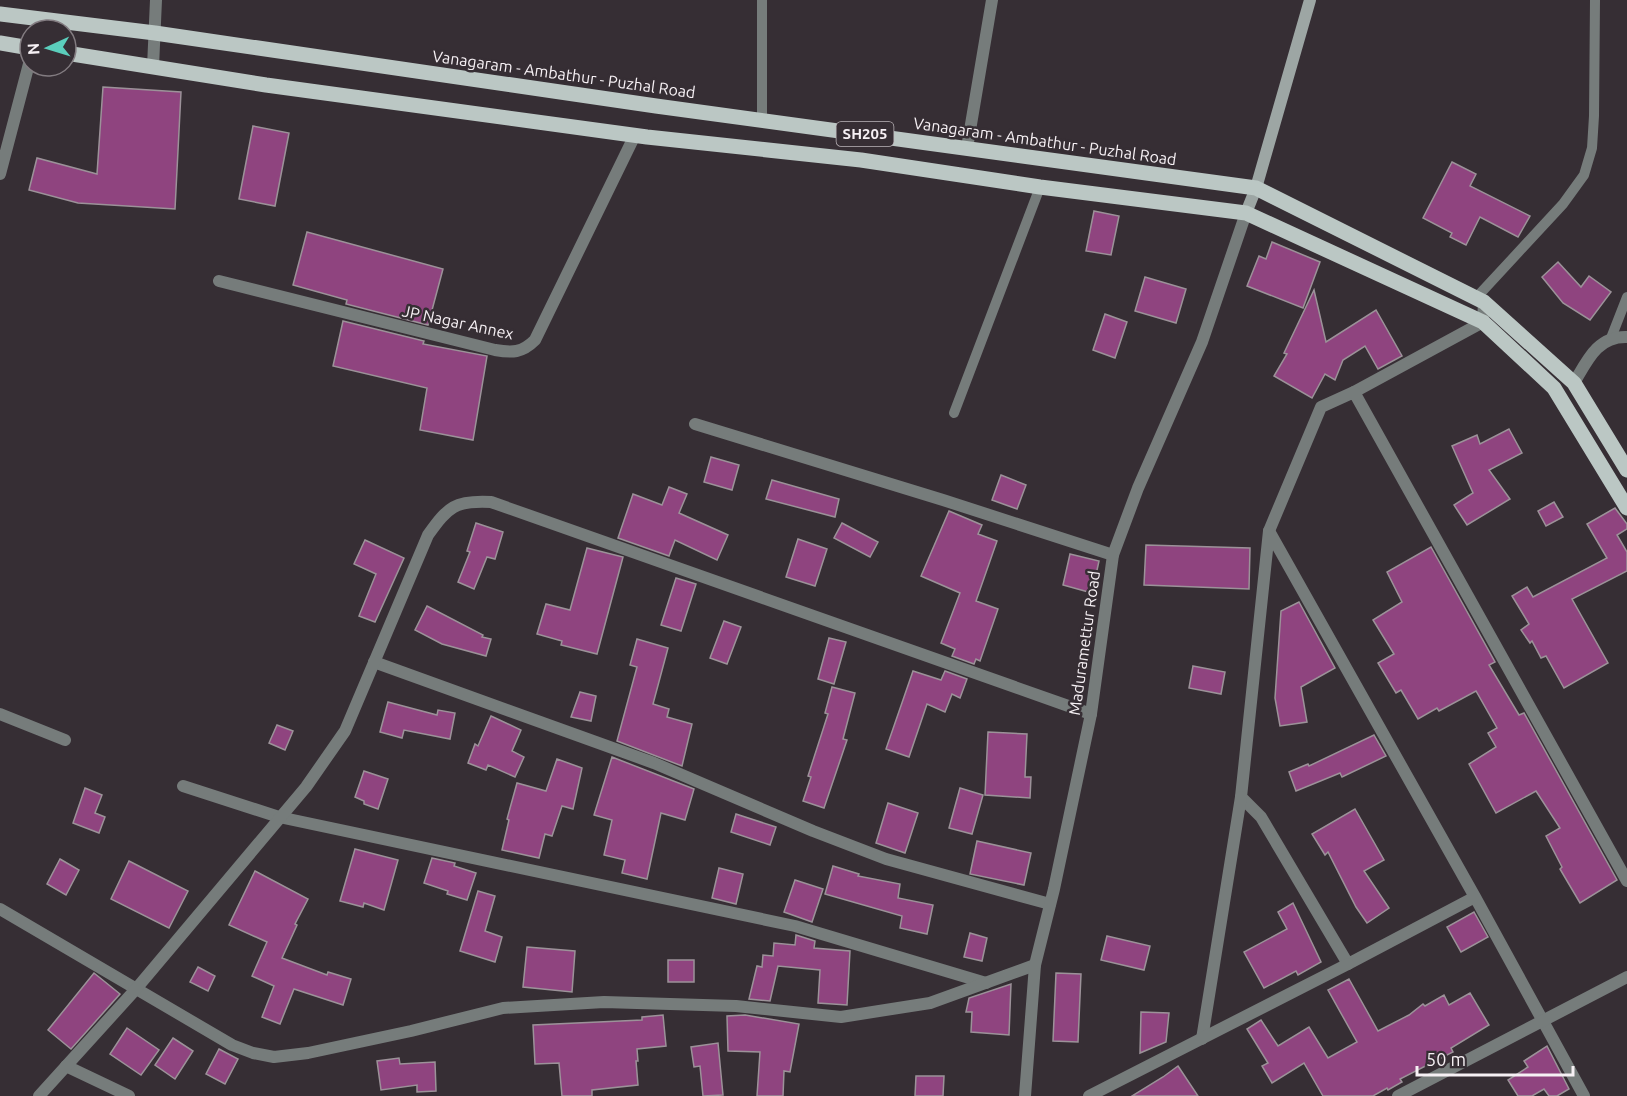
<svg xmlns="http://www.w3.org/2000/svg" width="1627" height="1096" font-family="Ubuntu,sans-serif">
  <rect width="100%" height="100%" fill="#362e34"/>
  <!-- building -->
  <g fill="#8f447f" stroke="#9c9299" stroke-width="1.5">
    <polygon points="103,87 181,92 175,209 78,203 29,190 37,158 97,174"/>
    <polygon points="253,126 289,133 275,206 239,199"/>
    <polygon points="1452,162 1476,174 1470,186 1530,216 1518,237 1480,217 1466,245 1450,237 1452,233 1423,218"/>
    <polygon points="1094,211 1119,216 1111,255 1086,251"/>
    <polygon points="307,232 443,269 428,325 346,304 347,300 293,285"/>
    <polygon points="1272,242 1320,262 1303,308 1247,286 1259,256 1266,259"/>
    <polygon points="1558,262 1581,287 1589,276 1611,292 1590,320 1563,303 1542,277"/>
    <polygon points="1145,277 1186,289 1176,323 1135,311"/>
    <polygon points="1314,290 1326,342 1376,310 1402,356 1378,369 1365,346 1343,360 1335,380 1325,374 1312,398 1274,376 1287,354 1284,353"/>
    <polygon points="1105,314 1127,322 1115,358 1093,350"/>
    <polygon points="343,321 424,341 423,344 487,356 473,440 420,430 427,388 333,366"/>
    <polygon points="1509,429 1522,453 1489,470 1510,499 1467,525 1454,505 1473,493 1452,446 1477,435 1480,444"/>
    <polygon points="711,457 739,465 732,490 704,482"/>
    <polygon points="1001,475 1026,485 1017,509 992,500"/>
    <polygon points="772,480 839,499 835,517 766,499"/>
    <polygon points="669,487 687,494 679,513 728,535 717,560 675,540 669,556 618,538 633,494 662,505"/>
    <polygon points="1554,502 1563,517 1546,526 1538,511"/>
    <polygon points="1615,508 1627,524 1627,529 1617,535 1627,552 1627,571 1572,599 1608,663 1564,688 1546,656 1541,658 1532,641 1530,643 1521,630 1529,624 1512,596 1527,587 1533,597 1607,558 1587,524"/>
    <polygon points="949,511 982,525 978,534 997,541 976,601 998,609 980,661 976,659 974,664 952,656 955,649 941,643 960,593 921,576"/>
    <polygon points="476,523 503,532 495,559 487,557 474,589 458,582 470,552 467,551"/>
    <polygon points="842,523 878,542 870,557 834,538"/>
    <polygon points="798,539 827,549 815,586 786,577"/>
    <polygon points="365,540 404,558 375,622 359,616 376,574 354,564"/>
    <polygon points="1146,545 1250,548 1249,589 1144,585"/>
    <polygon points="1431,547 1495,662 1489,665 1519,715 1524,713 1617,880 1580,903 1560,869 1562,867 1546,836 1560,828 1536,791 1496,813 1469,764 1496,747 1488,733 1497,728 1476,691 1439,711 1437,708 1418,719 1401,690 1396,693 1378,663 1394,654 1373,620 1402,602 1387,572"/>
    <polygon points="587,548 623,557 597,654 561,645 562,641 537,634 546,604 570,610"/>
    <polygon points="1070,554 1099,561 1092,593 1063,585"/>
    <polygon points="676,578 696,584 681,631 661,625"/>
    <polygon points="1299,602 1335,668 1301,687 1307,722 1280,726 1275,698 1281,611"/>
    <polygon points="427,606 483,635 482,637 491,639 486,656 442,644 415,630"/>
    <polygon points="724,621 741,627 727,664 710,658"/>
    <polygon points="829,638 846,642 834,684 818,679"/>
    <polygon points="637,639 668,648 653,704 669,709 667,717 692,724 682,766 617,741 637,667 630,665"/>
    <polygon points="1193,666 1225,672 1221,694 1189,688"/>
    <polygon points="913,671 941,680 945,671 967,679 960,698 952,694 945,712 927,704 909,757 886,749"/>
    <polygon points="832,687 855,693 843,739 847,740 824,808 803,801 811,777 808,776 828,714 825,713"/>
    <polygon points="580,692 596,696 591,721 571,717"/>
    <polygon points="388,702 437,715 438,710 455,713 450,739 404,730 402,738 380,732"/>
    <polygon points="491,716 521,730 512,751 524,757 515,777 488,765 486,770 468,763 475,744 478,746"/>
    <polygon points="277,725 293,731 285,750 269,743"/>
    <polygon points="988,732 1027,734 1025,777 1031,777 1030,798 985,795"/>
    <polygon points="1374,735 1386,756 1342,777 1340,773 1296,791 1289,772 1308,764 1309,766"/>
    <polygon points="612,757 694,789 685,820 661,813 647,879 622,873 625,860 604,855 612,820 594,815"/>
    <polygon points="557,759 582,768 573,809 562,806 552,836 545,834 539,858 502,850 509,820 507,819 517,783 546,791"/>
    <polygon points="364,771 388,779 378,809 364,804 364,801 355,797"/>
    <polygon points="85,788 102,795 95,813 105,817 99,833 73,823"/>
    <polygon points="960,788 983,795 972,834 949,828"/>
    <polygon points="888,803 918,813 905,853 876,843"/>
    <polygon points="1355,809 1384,860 1364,871 1389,908 1367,923 1356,907 1328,852 1325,855 1312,834"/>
    <polygon points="736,814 776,827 770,845 731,832"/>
    <polygon points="977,841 1031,853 1024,885 970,874"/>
    <polygon points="355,849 398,860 384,910 364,903 363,907 340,901"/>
    <polygon points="432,858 455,863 454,866 476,873 467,900 447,894 448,891 424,883"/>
    <polygon points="60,859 79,870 66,895 47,884"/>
    <polygon points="129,861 188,891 169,928 111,899"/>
    <polygon points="833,866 859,874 858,876 900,884 898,898 933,905 927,934 900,928 902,916 825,894"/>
    <polygon points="719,868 743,874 736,904 712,898"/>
    <polygon points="255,871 308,899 295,924 297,925 282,958 327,975 328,972 351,979 343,1005 294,989 280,1024 262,1017 274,986 252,976 267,942 229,925"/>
    <polygon points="795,880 823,889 812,922 784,912"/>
    <polygon points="478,891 495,896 485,931 502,937 495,962 460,951"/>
    <polygon points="1293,903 1321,962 1298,975 1296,971 1264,988 1244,952 1287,929 1278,912"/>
    <polygon points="1474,912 1488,937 1461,952 1447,927"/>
    <polygon points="970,933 987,938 982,961 964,957"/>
    <polygon points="796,935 815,941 814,948 850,951 847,1005 818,1003 820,970 778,966 770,1001 749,999 757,966 762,967 763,955 773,956 774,943 795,945"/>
    <polygon points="1107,936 1150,946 1144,970 1101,960"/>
    <polygon points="527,947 575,951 572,992 523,987"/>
    <rect x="668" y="960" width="26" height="22"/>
    <polygon points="198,967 215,976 208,991 190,982"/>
    <polygon points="94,973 120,994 71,1049 48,1030"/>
    <polygon points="1056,973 1081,974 1078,1042 1053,1041"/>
    <polygon points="1349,979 1378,1031 1409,1015 1423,1004 1425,1006 1444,995 1449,1005 1470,993 1489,1025 1451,1048 1453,1052 1400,1079 1402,1082 1388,1090 1387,1088 1373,1096 1323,1096 1304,1063 1272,1083 1262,1066 1268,1063 1247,1029 1261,1020 1278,1046 1309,1027 1328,1058 1357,1042 1328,990"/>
    <polygon points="1011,984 1009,1035 971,1032 972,1012 966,1012 969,998"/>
    <polygon points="1141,1012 1169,1013 1166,1042 1140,1053"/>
    <polygon points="663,1015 666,1046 637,1049 638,1061 636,1061 638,1085 592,1090 592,1096 562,1096 559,1063 535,1064 533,1025 642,1020 642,1017"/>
    <polygon points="745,1015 799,1024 790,1072 784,1071 783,1096 757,1096 760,1052 728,1051 727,1016"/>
    <polygon points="127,1028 159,1050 141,1075 110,1054"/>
    <polygon points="173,1038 193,1051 175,1079 155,1065"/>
    <polygon points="718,1043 723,1095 703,1096 700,1066 694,1067 691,1047"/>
    <polygon points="1547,1046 1569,1089 1557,1096 1549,1096 1544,1089 1532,1096 1518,1096 1508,1080 1528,1067 1524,1061"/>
    <polygon points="219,1049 238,1059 225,1084 206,1074"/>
    <polygon points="399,1058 400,1064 435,1062 436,1091 417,1092 417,1085 381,1090 377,1061"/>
    <polygon points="1178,1066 1198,1096 1132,1096 1163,1077"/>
    <polygon points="916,1076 944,1076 943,1096 915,1096"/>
  </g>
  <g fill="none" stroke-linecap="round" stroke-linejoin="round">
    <!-- service -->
    <g stroke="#767c7b" stroke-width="10">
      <polyline points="762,120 762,0"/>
      <polyline points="1476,298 1563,204 1584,175 1592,148 1594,116 1595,0"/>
      <polyline points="1611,338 1627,297"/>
      <polyline points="954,413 1040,187"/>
    </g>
    <!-- minor -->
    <g stroke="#767c7b" stroke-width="12">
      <polyline points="153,67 156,0"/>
      <polyline points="967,148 992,0"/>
      <polyline points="0,174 30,60"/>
      <path d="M219,281L495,350C512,353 522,353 535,340L635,135"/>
      <path d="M1574,383C1587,361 1597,336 1627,337"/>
      <polyline points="1354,392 1483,322 1484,302"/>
      <polyline points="695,424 943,500 1113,555"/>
      <polyline points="1269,531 1321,407 1354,392 1627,881"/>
      <polyline points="374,662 654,763 813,831 886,859 1050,904"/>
      <polyline points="0,714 65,740"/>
      <polyline points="183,786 279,817 795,926 986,983"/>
      <polyline points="1475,897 1348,964 1261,817 1241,797 1269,531 1475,897 1584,1096"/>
      <polyline points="0,909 232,1045 253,1053 274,1057 308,1053 411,1031 503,1008 604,1002 736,1006 841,1017 930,1003 1035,965"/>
      <polyline points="1202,1039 1241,797"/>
      <polyline points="66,1066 129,1096"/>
      <path d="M39,1096L136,989L306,787L345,731L428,535C448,507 455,500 491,502L1091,714"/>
      <polyline points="1025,1096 1035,965 1054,889 1091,714 1113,555 1138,488 1202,342 1246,213"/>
      <polyline points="1089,1096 1348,964"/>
      <polyline points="1398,1096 1627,977"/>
    </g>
    <!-- secondary -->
    <polyline stroke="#9da6a4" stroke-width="12" points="1246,213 1256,188 1310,0"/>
    <!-- primary -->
    <g stroke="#bbc7c4" stroke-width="15">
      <polyline points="0,14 155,33 656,106 1256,188 1484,302 1574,383 1627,470"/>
      <polyline points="0,43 30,48"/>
      <polyline points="66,53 266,85 647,137 861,160 1040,187 1246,213 1483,322 1554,388 1627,508"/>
    </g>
  </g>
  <g text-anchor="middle" stroke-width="5" stroke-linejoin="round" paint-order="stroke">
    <!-- shield labels -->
    <rect fill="#362e34" stroke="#bcb6ba" stroke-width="1.5" x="836.5" y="122" width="57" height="24" rx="4.5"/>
    <g font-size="15" font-weight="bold" fill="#f6f0f4">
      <text x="865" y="139">SH205</text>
    </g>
    <!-- street labels -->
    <g font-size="16" fill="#f6f0f4" stroke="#362e34">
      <text transform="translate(564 74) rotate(8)" y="6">Vanagaram - Ambathur - Puzhal Road</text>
      <text transform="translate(1045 141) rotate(8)" y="6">Vanagaram - Ambathur - Puzhal Road</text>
      <text transform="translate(458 322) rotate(12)" y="6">JP Nagar Annex</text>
      <text transform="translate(1084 643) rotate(-82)" y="6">Maduramettur Road</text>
    </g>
  </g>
  <!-- north arrow -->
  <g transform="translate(48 48) rotate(266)"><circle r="28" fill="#362e34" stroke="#837c81" stroke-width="1.5"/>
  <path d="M0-4.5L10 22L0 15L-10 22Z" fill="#5bcebc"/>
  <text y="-9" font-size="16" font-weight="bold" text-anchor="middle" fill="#f6f0f4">N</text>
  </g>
  <!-- scale -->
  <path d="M1417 1066v9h156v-9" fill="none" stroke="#f6f0f4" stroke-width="3"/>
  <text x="1426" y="1066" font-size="18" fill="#f6f0f4" stroke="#362e34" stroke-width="4.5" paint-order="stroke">50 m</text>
</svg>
